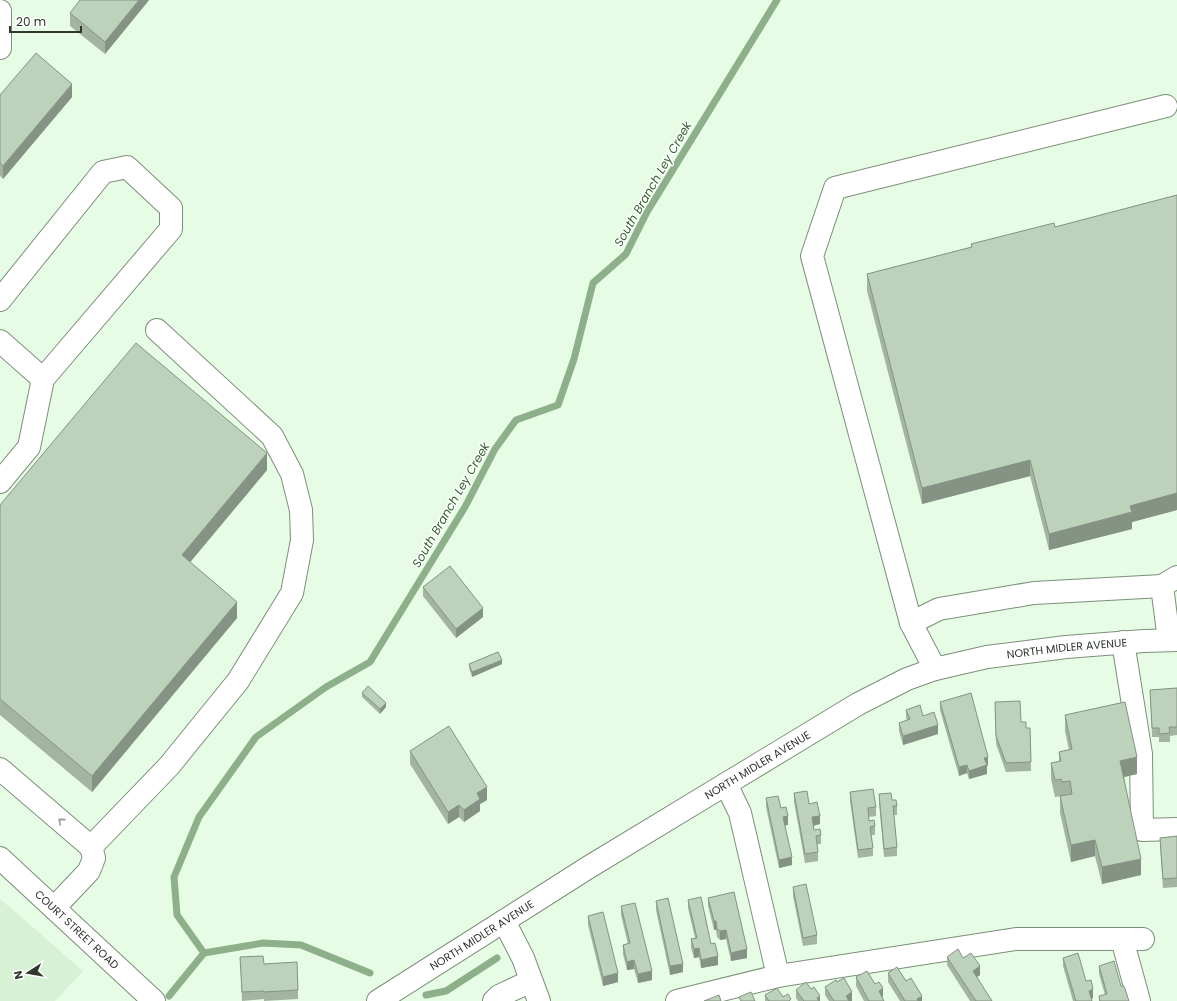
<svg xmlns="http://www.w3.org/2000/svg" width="1177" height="1001" font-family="Poppins,sans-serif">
  <rect width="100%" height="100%" fill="#e7fce5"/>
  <!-- built -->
  <polygon fill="#d6f1d4" points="0,899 83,971 55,1001 0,1001"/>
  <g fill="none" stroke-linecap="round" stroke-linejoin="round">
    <!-- stream -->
    <g stroke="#8daf8a" stroke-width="7">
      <polyline points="204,953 263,943 301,945 370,973"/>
      <polyline points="426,995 446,991 497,958"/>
      <polyline points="169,996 204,953 177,915 174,877 199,817 256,737 326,687 370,662 465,507 495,449 516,420 558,405 574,359 593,283 626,254 647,212 777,0"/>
    </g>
    <!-- minor casing -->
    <g stroke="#7c8f7a" stroke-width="24">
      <g id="minor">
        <polyline points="0,11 0,48"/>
        <polyline points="0,300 103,172 127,167 171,208 171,229 43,379 29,447 0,482"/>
        <polyline points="0,341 43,379"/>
        <polyline points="911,623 939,609 1034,593 1162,586"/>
        <polyline points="1169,640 1162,586 1177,577"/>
        <polyline points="1123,642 1141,754 1142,830 1177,829"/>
        <polyline points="935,669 911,623 812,256 835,188 1166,106"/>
        <polyline points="0,769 91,847 94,858 89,871 54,908"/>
        <polyline points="726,784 740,813 778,976"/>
        <polyline points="91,847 169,766 238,681 292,593 302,540 301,510 292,474 272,436 157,330"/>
        <path id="s1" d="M0,858L154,1001"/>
        <polyline points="504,921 523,958 539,1001"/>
        <polyline points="1122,939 1139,1001"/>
        <path id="s2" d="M378,1001L589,867L726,784L858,704L907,679L935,669L987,657L1066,647L1144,641L1177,640"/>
        <polyline points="494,1001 499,996 531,981"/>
        <polyline points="677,1001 778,976 1016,939 1143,939"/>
      </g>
    </g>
    <!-- minor -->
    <use href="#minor" stroke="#fff" stroke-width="22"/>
  </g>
  <!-- wall -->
  <g fill="#a3b5a1">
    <polygon points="149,0 105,54 70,26 70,13"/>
    <polygon points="0,95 72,97 3,179 0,176"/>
    <polygon points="1177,195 1177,510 1132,522 1132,529 1049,550 1030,476 922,504 867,291 867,274 971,247 971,244 1055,227"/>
    <polygon points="267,470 190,562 237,618 92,792 0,715 0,505"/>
    <polygon points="423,587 483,617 456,638 423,596"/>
    <polygon points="469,664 502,664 472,677 469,668"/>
    <polygon points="1177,688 1177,735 1170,736 1170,742 1159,742 1159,737 1152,737 1150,690"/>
    <polygon points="362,693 386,707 380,714 362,697"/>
    <polygon points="940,702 988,765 987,766 987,774 969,779 967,773 959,776 940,710"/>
    <polygon points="995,702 1021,722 1026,728 1030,728 1031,771 1006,772 996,744"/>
    <polygon points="906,710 923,716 938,734 903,745 899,731 899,723 907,720 906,718"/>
    <polygon points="1065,715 1137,774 1124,777 1141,875 1102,884 1095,856 1071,862 1060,813 1060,796 1061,796 1055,797 1051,779 1051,763 1059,761 1059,752 1069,750 1065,731"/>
    <polygon points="410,751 487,800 480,804 480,811 464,822 459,817 448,824 410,764"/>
    <polygon points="850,792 876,807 876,816 869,817 869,821 875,826 875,835 871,835 873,848 873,856 858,858 850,801"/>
    <polygon points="794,793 809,804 820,824 813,826 814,830 821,835 821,844 817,844 818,852 818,861 805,863 794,802"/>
    <polygon points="879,794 892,800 897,806 897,815 894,815 897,847 897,856 884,857 879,803"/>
    <polygon points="766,798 781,808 788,825 785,825 792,865 779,868 766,807"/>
    <polygon points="1177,836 1177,887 1163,888 1160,846 1160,838"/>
    <polygon points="793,887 817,935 817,944 803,946 793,896"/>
    <polygon points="708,898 747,958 731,961 726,939 720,940 717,937 716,930 714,930 708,906"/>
    <polygon points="688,900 711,944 718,965 701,968 699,957 694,958 691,948 691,939 695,938 688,908"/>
    <polygon points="656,901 683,972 670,975 656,910"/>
    <polygon points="621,906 652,980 638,983 634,969 627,970 623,954 623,945 628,944 621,915"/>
    <polygon points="588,916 618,982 603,986 588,925"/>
    <polygon points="240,957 264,964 298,990 298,999 264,1001 264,999 242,1001"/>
    <polygon points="947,957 963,958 980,975 976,977 992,1001 970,1001 947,965"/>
    <polygon points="1063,958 1086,981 1093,998 1092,999 1092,1001 1073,1001 1063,966"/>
    <polygon points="1099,966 1121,986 1129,1001 1099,1001 1099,996 1105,995 1099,974"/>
    <polygon points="888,973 906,981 922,1001 900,1001 888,982"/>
    <polygon points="856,977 875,984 883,996 882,997 884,1001 864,1001 856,986"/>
    <polygon points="825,987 852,1001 829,1001 825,995"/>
    <polygon points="796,990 820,1001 798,1001 796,998"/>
    <polygon points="765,995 783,997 791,1001 765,1001"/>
  </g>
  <!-- shaded-wall -->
  <g fill="#849383">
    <polygon points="139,0 149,0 105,54 105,42"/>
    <polygon points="72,84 72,97 3,179 3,166"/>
    <polygon points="267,453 267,470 182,572 182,555"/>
    <polygon points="1030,460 1030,476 922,504 922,488"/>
    <polygon points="1177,493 1177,510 1132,522 1132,529 1049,550 1049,534 1130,506"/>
    <polygon points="237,602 237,618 92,792 92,776"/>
    <polygon points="483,608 483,617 456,638 456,629"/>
    <polygon points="502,660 502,664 472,677 472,672"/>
    <polygon points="386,703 386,707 380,714 380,709"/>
    <polygon points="938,725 938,734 903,745 903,736"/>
    <polygon points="988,757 988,765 987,766 987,774 969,779 969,771 984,758"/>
    <polygon points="1137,757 1137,774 1120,778 1120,761"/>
    <polygon points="967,765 967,773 959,776 959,767"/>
    <polygon points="487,787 487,800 480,804 480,811 464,822 464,810 477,793"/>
    <polygon points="459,805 459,817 448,824 448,812"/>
    <polygon points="788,816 788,825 783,826 783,817"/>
    <polygon points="820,816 820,824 812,826 812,817"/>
    <polygon points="1095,840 1095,856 1071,862 1071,845"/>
    <polygon points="792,857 792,865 779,868 779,860"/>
    <polygon points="1141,859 1141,875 1102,884 1102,867"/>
    <rect x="714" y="921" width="2" height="9"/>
    <polygon points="726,930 726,939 720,940 720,931"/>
    <polygon points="699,948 699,957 694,958 694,949"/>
    <polygon points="747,949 747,958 731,961 731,953"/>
    <polygon points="718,956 718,965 701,968 701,960"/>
    <polygon points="634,960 634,969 627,970 627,962"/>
    <polygon points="683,964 683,972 670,975 670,966"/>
    <polygon points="980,966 980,975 973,980 973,971"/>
    <polygon points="652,971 652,980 638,983 638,974"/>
    <polygon points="618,973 618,982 603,986 603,977"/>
    <polygon points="883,988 883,996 879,999 879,991"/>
    <polygon points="1093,989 1093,998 1089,999 1089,991"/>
    <polygon points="852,992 852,1001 846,1001 846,996"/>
    <polygon points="820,996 820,1001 817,1001 817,998"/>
    <polygon points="922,996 922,1001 917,1001 917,999"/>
  </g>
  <!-- building -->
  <g fill="#bdd2bb" stroke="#849383">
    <polygon points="80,0 139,0 105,42 70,13"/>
    <polygon points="36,53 72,84 3,166 0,163 0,95"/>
    <polygon points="1177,195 1177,493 1130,506 1132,512 1049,534 1030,460 922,488 867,274 972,247 971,244 1054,223 1055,227"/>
    <polygon points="136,343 267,453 182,555 237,602 92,776 0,699 0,505"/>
    <polygon points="450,566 483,608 456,629 423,587"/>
    <polygon points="498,652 502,660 472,672 469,664"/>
    <polygon points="368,686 386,703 380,709 362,693"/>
    <polygon points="1177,688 1177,727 1169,727 1170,733 1159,734 1159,728 1152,728 1150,690"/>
    <polygon points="971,693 988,757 984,758 987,765 969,771 967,765 959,767 940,702"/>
    <polygon points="1020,701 1021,722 1026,722 1026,728 1030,728 1031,762 1006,763 996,736 995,702"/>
    <polygon points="1125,702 1137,757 1120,761 1141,859 1102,867 1095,840 1071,845 1060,796 1072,794 1070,781 1062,782 1061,779 1055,780 1051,763 1061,761 1059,752 1072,749 1065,715"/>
    <polygon points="920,705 923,716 934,712 938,725 903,736 899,723 910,719 906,710"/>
    <polygon points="449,726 487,787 477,793 480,799 464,810 459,805 448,812 410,751"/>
    <polygon points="873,789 876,807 868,808 869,821 874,820 875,826 870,827 873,848 858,850 850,792"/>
    <polygon points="807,791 809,804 817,802 820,816 812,817 814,830 820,829 821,835 816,836 818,852 805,854 794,793"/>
    <polygon points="891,793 892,800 896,800 897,806 893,806 897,847 884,849 879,794"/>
    <polygon points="778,796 781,808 786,807 788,816 783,817 792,857 779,860 766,798"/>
    <polygon points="1177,836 1177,878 1163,879 1160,838"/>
    <polygon points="806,884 817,935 803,938 793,887"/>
    <polygon points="734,892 747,949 731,953 726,930 720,931 717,929 716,921 714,921 708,898"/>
    <polygon points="701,897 711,944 715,943 718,956 701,960 699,948 694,949 691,939 697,938 688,900"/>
    <polygon points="668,898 683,964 670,966 656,901"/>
    <polygon points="635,903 652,971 638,974 634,960 627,962 623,945 630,943 621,906"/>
    <polygon points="603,912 618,973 603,977 588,916"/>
    <polygon points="958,949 963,958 971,953 980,966 973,971 992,1001 976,1001 947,957"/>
    <polygon points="1078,953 1086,981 1091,980 1093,989 1089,991 1092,1001 1076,1001 1063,958"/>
    <polygon points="263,956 264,964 297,962 298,990 264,992 264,991 242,992 240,957"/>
    <polygon points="1114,961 1121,986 1124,986 1129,1001 1100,1001 1099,996 1107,994 1099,966"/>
    <polygon points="897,967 906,981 911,978 922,996 917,999 918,1001 905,1001 888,973"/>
    <polygon points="867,971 875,984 879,982 883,988 879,991 884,1001 869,1001 856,977"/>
    <polygon points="844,978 852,992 846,996 849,1001 834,1001 825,987 836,980 837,982"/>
    <polygon points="806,982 811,989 814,987 820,996 817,998 819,1001 804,1001 796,990"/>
    <polygon points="777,988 783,997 788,994 791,999 789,1001 769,1001 765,995"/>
    <polygon points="751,992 755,1001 741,1001 739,997"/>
    <polygon points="719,995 721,1001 704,1001"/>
  </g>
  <!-- one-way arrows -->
  <defs><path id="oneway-chevron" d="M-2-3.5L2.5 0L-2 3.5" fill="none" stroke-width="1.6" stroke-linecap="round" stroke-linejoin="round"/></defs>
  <use stroke="#979b96" href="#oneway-chevron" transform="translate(61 821) rotate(-139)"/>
  <g text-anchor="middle" stroke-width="3" stroke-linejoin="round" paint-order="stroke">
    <!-- street labels -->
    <g font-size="11" fill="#2f372e" stroke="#fff">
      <text dy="4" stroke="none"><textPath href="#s2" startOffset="783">NORTH MIDLER AVENUE</textPath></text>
      <text dy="4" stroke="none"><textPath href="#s2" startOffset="447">NORTH MIDLER AVENUE</textPath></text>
      <text dy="4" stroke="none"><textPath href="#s1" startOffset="105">COURT STREET ROAD</textPath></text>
      <text dy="4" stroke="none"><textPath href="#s2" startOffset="123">NORTH MIDLER AVENUE</textPath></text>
    </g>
    <!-- water labels -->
    <g font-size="12" font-style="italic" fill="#316230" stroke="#fff">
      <text transform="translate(653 184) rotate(-60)" y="4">South Branch Ley Creek</text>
      <text transform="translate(451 505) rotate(-60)" y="4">South Branch Ley Creek</text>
    </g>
  </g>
  <!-- north arrow -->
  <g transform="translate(28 973) rotate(258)" stroke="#ffffff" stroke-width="3" paint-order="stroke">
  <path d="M0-3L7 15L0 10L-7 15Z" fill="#2f372e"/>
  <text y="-6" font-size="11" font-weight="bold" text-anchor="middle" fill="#2f372e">N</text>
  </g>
  <!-- scale -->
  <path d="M10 26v6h71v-6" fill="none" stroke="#2f372e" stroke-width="2"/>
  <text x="16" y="26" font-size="12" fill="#2f372e" stroke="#ffffff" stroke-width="3" paint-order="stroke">20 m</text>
</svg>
